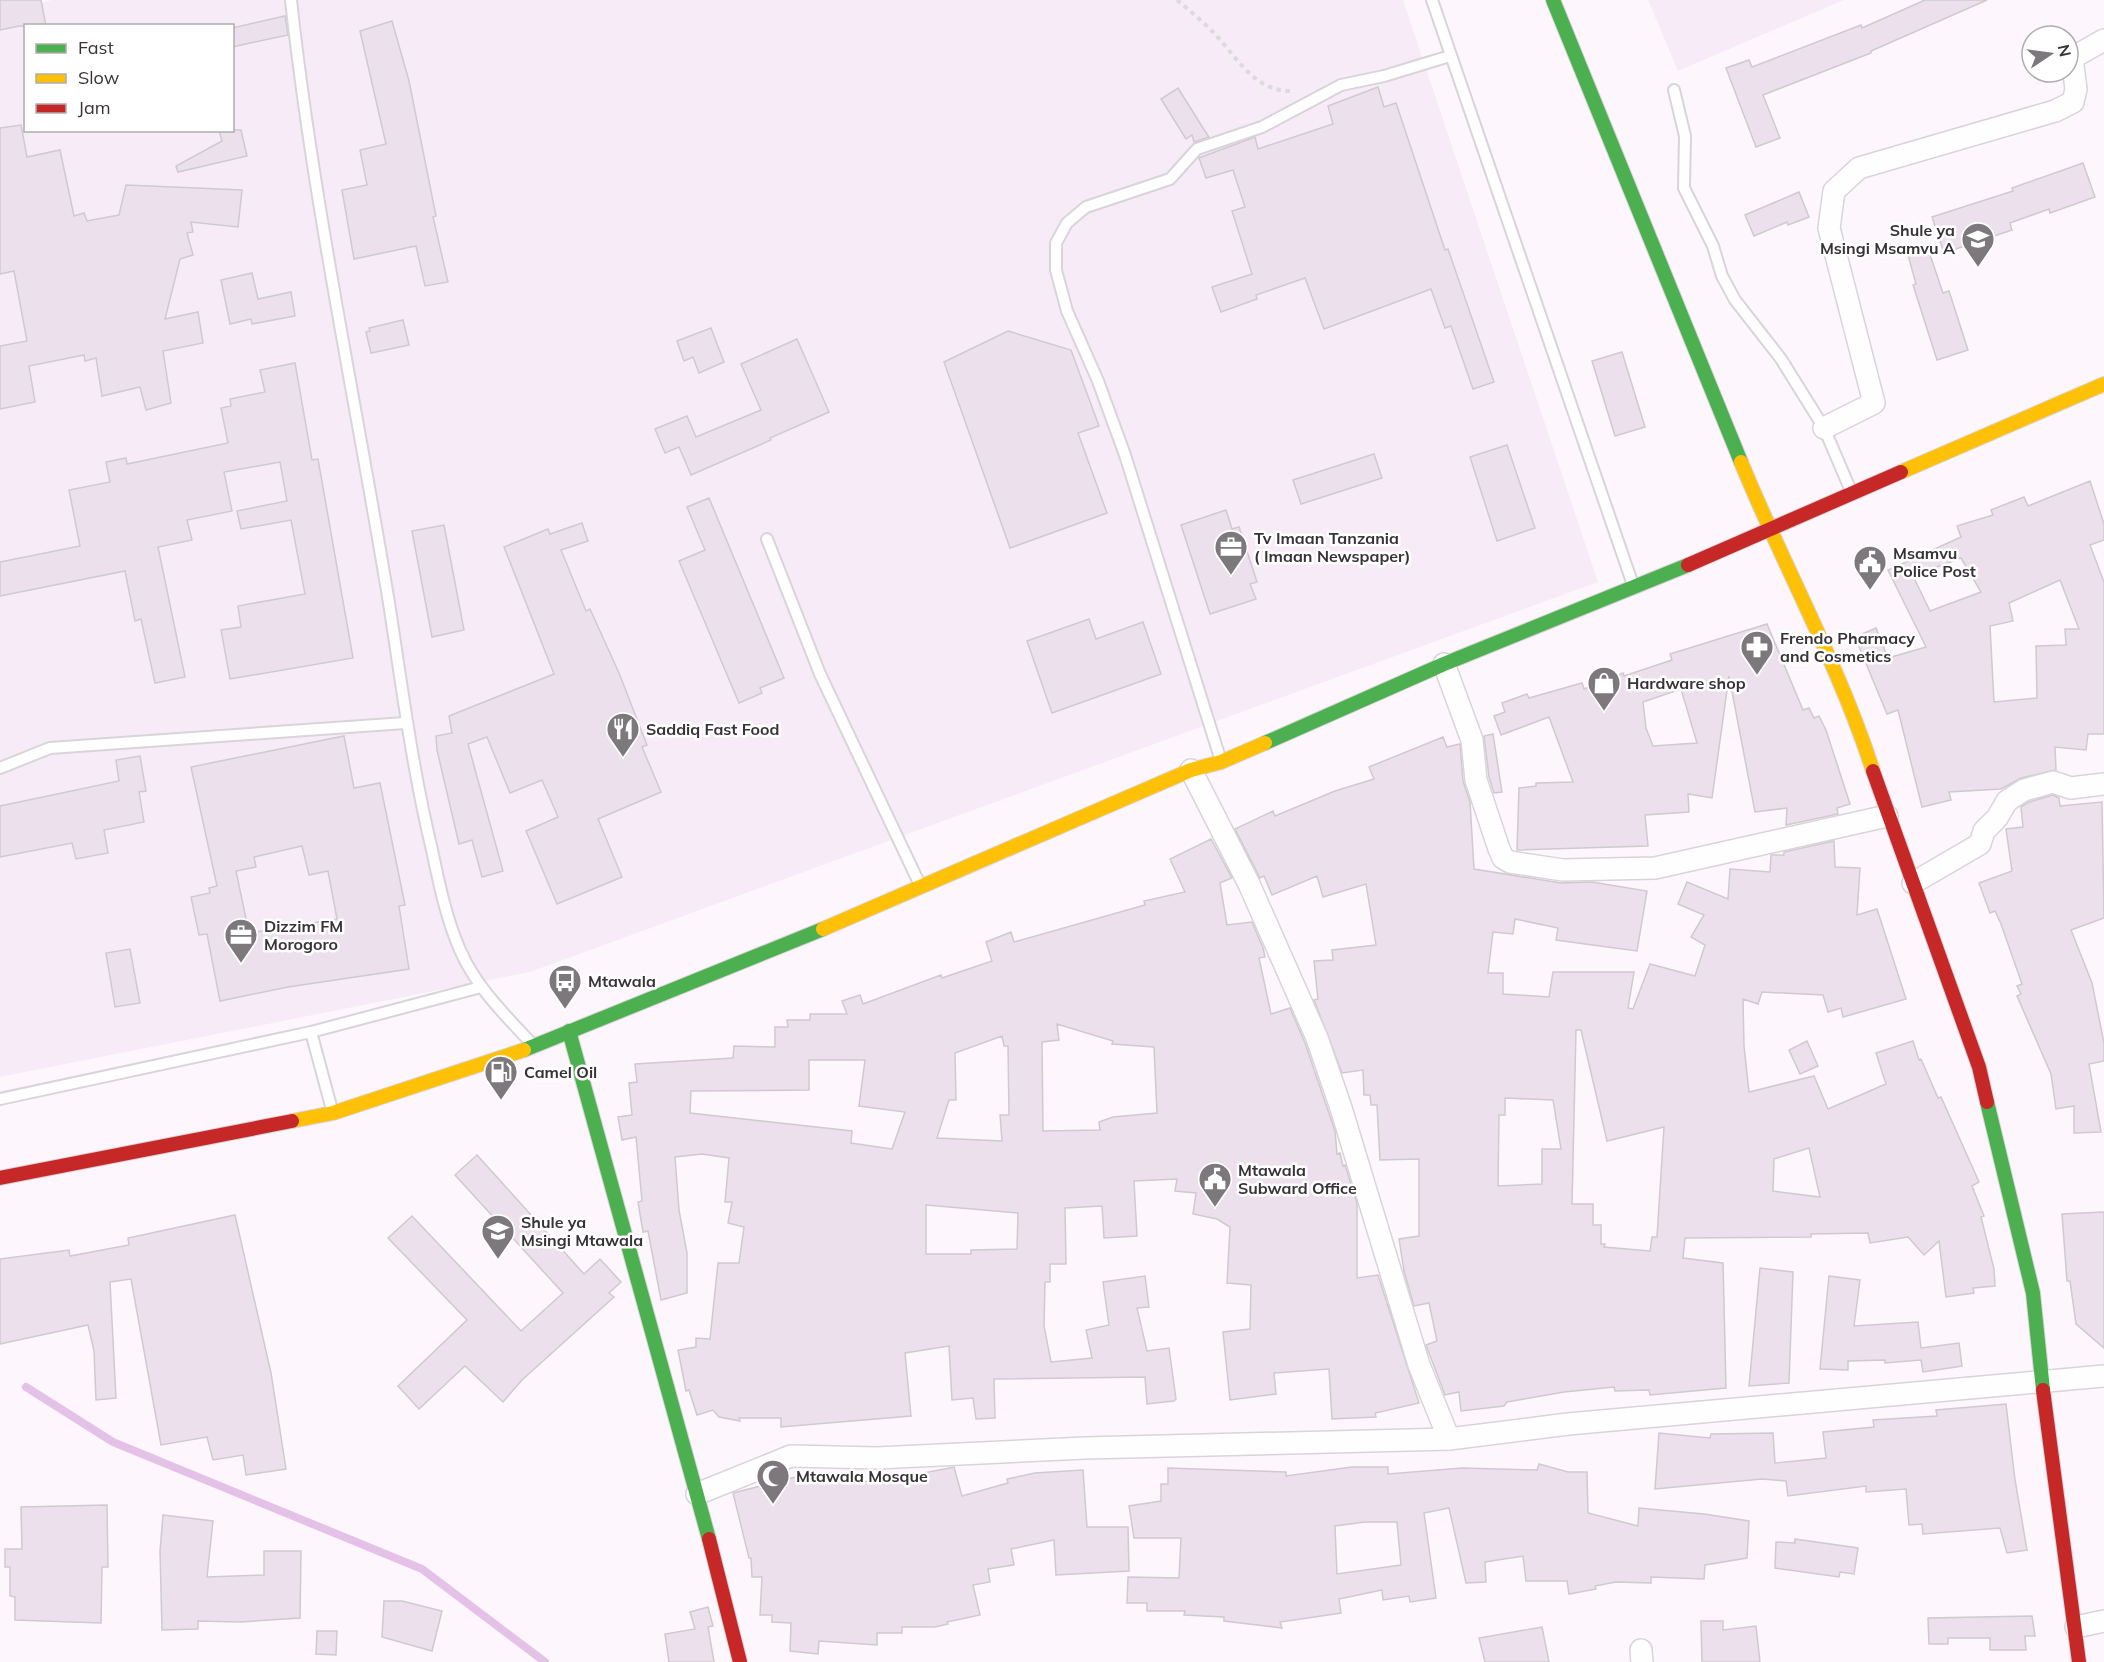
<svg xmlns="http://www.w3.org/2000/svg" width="2104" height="1662" font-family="Mulish,sans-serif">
  <rect width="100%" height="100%" fill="#fdf7fd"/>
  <!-- built -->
  <g fill="#f7ebf8" fill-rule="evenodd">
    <path d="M52,0H1403L1598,582L530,972L0,1077V12ZM26,26H232V130H26Z"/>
    <polygon points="1648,0 1844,0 1678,71"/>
  </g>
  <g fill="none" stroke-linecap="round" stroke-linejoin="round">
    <!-- stream -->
    <polyline stroke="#e4c2e7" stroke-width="8" points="26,1387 113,1442 422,1569 545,1662"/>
  </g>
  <!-- building -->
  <g fill="#ece0ed" stroke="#cfcacf" stroke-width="1.5" fill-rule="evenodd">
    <polygon points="0,0 41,0 46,26 19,26 0,30"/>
    <polygon points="1925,0 1987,0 1871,51 1871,53 1763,95 1780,138 1756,147 1726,68 1749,60 1752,67 1861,25 1862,28"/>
    <polygon points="285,16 288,35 232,47 232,28"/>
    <polygon points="392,21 409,81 436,216 433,217 448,282 425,286 416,246 354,259 342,190 367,185 360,150 386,144 360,31"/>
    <polygon points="1378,87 1384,107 1396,103 1445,250 1448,249 1494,382 1473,389 1451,326 1445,328 1431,289 1324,329 1305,278 1256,295 1257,299 1221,312 1212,287 1252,274 1232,211 1245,207 1233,170 1206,178 1199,158 1255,137 1258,149 1333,124 1328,106"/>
    <polygon points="1178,88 1203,128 1209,137 1194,142 1192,135 1186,139 1161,99"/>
    <polygon points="21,125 27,157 60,150 74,216 84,213 87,221 119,215 126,185 242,190 238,227 191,222 193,232 187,233 193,255 180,259 165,319 198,312 203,343 163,351 171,403 146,410 140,387 102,396 96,358 85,361 84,355 29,366 35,402 0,409 0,346 27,341 14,271 0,274 0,128"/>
    <polygon points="219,130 241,130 247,156 178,172 176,166 222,141"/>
    <polygon points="2083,163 2095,197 2050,213 2049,209 2010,223 2012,230 1944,253 1932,217 2013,191 2012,188"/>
    <polygon points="1799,192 1809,217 1788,225 1787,222 1754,236 1745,215"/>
    <polygon points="1928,249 1943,293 1949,291 1968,350 1937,360 1913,285 1916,284 1908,255"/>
    <polygon points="252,273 258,299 291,292 295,316 252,324 251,319 230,324 221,280"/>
    <polygon points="403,320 409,345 371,353 366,332 370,331 369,328"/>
    <polygon points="711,328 724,362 699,373 693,357 684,361 677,341"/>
    <polygon points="1008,331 1071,350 1099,426 1078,433 1107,513 1010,548 944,362"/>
    <polygon points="797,339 829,412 770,438 771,440 691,475 679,447 665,453 655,429 687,416 696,437 761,410 741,364"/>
    <polygon points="1622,352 1645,427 1615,436 1592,361"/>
    <polygon points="295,363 312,460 318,459 353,658 230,679 221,630 241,627 238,606 305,594 291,520 241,529 237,511 287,501 280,462 224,472 232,511 187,520 192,540 158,547 185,677 155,683 141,619 135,621 125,571 0,596 0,562 80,546 69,490 110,482 106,462 126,458 127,464 228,443 221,408 231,406 230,399 265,392 260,370"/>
    <polygon points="1507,445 1535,528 1497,541 1470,457"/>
    <polygon points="1374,454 1382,478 1301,504 1293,480"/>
    <path d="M2090,481L2104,524V540L2090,545L2104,582V734H2088L2086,750L2055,747L2056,770L2021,778L2001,789L1949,792L1951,800L1922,807L1898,710L1887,714L1855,637L1876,628L1888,658L1926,647L1888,570L1961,537L1957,526L1993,515L1991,510L2024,497L2028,506ZM1961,558L1981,592L1930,611L1913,576ZM2060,580L2079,629H2065L2066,645L2036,646L2037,698L1994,702L1990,626L2013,621L2009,603Z"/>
    <polygon points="709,498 784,678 760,688 762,693 739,703 679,561 705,550 687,507"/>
    <polygon points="1226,510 1232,529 1239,527 1257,582 1250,584 1256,599 1210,614 1181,525"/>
    <polygon points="582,523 588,541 561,550 586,611 590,609 619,673 647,745 642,747 661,792 598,819 622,877 557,904 526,831 558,817 542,780 510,793 487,737 468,744 503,871 482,877 472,840 459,844 437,750 436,736 452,733 449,716 554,674 504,547 548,529 550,534"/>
    <polygon points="444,525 464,630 432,637 412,531"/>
    <polygon points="1089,619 1096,639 1143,622 1161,674 1052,713 1027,641"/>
    <path d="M1767,624L1803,710L1809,708L1814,718L1819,716L1826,730L1850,804L1837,808L1838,814L1786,825L1787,808L1755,812L1729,676L1712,798L1688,794L1689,812L1645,815L1648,846L1517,850L1519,788L1536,786V783L1573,782L1549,717L1501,735L1494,716L1505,712L1502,703L1527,694L1529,698L1582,683L1584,689L1623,673L1624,676L1672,660L1670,654ZM1681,689L1697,743L1653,746L1646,728L1643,702Z"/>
    <polygon points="1493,734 1502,792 1494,793 1489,777 1484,736"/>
    <path d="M344,736L354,788L380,783L405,905L399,906L409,969L288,987L220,1001L207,934L199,935L191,897L210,893L209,888L217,886L191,767ZM302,846L309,875L328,871L337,919L249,933L236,871L256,867L254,857Z"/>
    <path d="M1443,737L1447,747L1460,744L1463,781L1470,802L1474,869L1561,883L1592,882L1647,891L1637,951L1556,940L1558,928L1515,919L1513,934L1493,932L1488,973H1503V994L1549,997L1553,972H1634L1628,1008L1633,1009L1650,964L1695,976L1705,945L1691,937L1704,915L1678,904L1687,882L1728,899L1730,869L1770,872L1771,855H1784V852L1834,841L1835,867L1860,868L1857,915L1877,909L1906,999L1843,1017L1841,1008L1828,1012L1823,995L1762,992L1758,1004L1743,999L1744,1046L1749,1092L1814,1076L1828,1109L1886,1084L1876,1053L1913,1041L1919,1060L1921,1059L1938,1098L1941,1097L1979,1182L1972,1186L1984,1216L1981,1217L1994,1269L1995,1286L1973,1288L1974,1293L1946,1297L1939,1241L1924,1255L1908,1237L1870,1243L1868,1233L1811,1234V1237L1685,1238L1683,1258L1723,1263L1726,1388L1650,1395L1649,1390L1615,1391L1614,1387L1564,1392L1507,1402L1504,1406L1461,1411L1459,1392L1445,1395L1426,1345L1437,1341L1429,1303L1414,1306L1404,1271L1399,1239L1419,1236V1159L1380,1160L1377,1105H1371L1370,1095H1364L1363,1070L1342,1073L1314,1000L1318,999L1314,961L1333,960L1332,950L1376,945L1366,884L1323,897L1317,876L1272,895L1264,876L1260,878L1235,829L1273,811L1275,816L1335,791L1374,779L1369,767ZM1576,1030H1581L1607,1141L1664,1127L1657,1237H1652L1650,1251L1604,1247L1605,1244H1601V1225H1593V1204H1572ZM1505,1098L1553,1100L1561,1149H1542V1184L1498,1186L1499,1115H1505ZM1809,1148L1820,1197L1773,1191L1774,1159Z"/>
    <polygon points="140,756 146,791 139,792 144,822 104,830 108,853 76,859 72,843 0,857 0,806 119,781 116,760"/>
    <polygon points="2053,795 2059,798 2060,806 2102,802 2104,918 2071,930 2092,983 2104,1043 2104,1061 2089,1064 2101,1132 2074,1133 2074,1106 2056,1109 2051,1074 2017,996 2021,994 2017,986 2022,984 2001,924 1995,911 1990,913 1979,883 2012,871 2006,829 2023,827 2021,807 2029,802"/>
    <path d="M1211,839L1232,878L1220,883L1227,925L1252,922L1263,948L1265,957L1259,958L1271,1014L1290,1008L1305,1043L1335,1131L1337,1154L1340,1153L1343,1166L1345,1165L1357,1203V1278L1378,1275L1419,1403L1375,1413L1376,1417L1332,1419L1329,1369L1274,1373L1276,1394L1230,1400L1223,1332L1250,1329L1251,1285L1227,1283L1230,1227L1217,1219L1193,1214L1196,1193L1175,1191L1177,1179L1134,1181L1137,1236L1104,1238L1102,1206L1065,1208L1066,1264H1050V1282H1045L1044,1326L1051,1362L1092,1358L1086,1330L1109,1325L1103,1282L1145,1276L1149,1307L1137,1308L1147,1351L1169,1348L1176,1399L1174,1401L1147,1404L1145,1377L994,1379L995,1418L976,1419L973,1398L952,1400L949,1346L905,1353L911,1416L781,1427V1418H739L740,1421L719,1417L713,1410L697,1415L689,1390L686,1391L678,1350L696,1347V1338L710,1339L718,1263H739L744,1227L728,1223L732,1202H725L729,1158L702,1154L675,1157L679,1210L687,1253V1293L661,1300L648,1231L643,1232L638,1202L642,1201L636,1137L622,1140L618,1117L632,1115L629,1083L637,1082L635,1064L733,1058L734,1046L775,1047V1027H788L787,1020H810V1014H847L842,1001L860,995L863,1004L941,975L942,978L992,961L986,942L1011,932L1014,942L1145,905L1144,901L1185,892L1170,859ZM1057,1024L1113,1041L1112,1044L1154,1047L1157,1113L1113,1117L1099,1122L1100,1130L1043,1131L1042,1042L1059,1040ZM1002,1036L1004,1046H1008L1009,1115H1000L1002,1141L937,1138L949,1100H956L955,1053ZM809,1060H865L859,1106L905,1112L892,1149L851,1143L852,1131L690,1113L691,1091L809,1090ZM926,1205L1018,1213L1017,1249L971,1250V1254H926Z"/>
    <polygon points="130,949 140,1003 115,1007 106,953"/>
    <polygon points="1807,1041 1818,1066 1800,1074 1789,1050"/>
    <polygon points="477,1155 584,1274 600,1259 621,1282 609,1293 614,1297 522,1380 503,1402 465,1366 419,1409 398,1386 467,1320 388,1238 412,1216 521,1331 563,1293 455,1175"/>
    <polygon points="2104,1212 2104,1348 2076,1324 2070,1281 2067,1281 2062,1214"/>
    <polygon points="235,1215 271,1373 286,1469 246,1475 243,1455 213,1460 207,1437 161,1445 131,1279 110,1282 116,1398 96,1400 94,1351 88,1325 0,1344 0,1259 69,1250 70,1256 129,1245 128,1238"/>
    <polygon points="1760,1268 1793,1272 1789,1383 1749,1386"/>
    <polygon points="1829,1276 1860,1280 1854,1326 1918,1322 1921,1348 1959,1343 1962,1366 1923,1372 1921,1360 1885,1363 1885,1360 1848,1361 1848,1370 1820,1369"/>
    <polygon points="2006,1404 2015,1480 2027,1550 2007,1553 2000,1528 1923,1534 1922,1524 1909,1525 1906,1489 1866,1492 1866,1486 1788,1496 1786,1481 1762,1479 1655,1489 1659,1433 1710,1438 1711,1434 1773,1433 1775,1463 1826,1458 1823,1432 1874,1427 1873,1420 1937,1416 1936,1410"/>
    <path d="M1539,1464L1568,1472H1587L1588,1513L1638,1526L1639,1508L1704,1514L1749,1521L1747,1558L1705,1565L1704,1579L1651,1577V1583L1616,1582L1595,1586L1596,1589L1569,1594L1567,1581H1526L1523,1556L1485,1562L1486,1582L1466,1583L1449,1508L1424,1513L1436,1598L1410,1602L1409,1596L1383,1600L1382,1590L1339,1599L1341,1613L1280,1622L1282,1628L1224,1621V1617L1184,1615L1185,1611H1147V1603H1127L1128,1577L1179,1578L1181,1538H1134L1129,1506L1161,1501V1484H1168V1468L1286,1472V1476L1352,1467H1388V1474L1462,1468L1537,1470ZM1365,1522H1397L1401,1565L1337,1574L1335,1526Z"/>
    <polygon points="954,1467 962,1496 1008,1483 1007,1479 1035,1473 1083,1470 1087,1527 1128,1527 1129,1571 1056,1575 1054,1540 1011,1549 1014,1565 988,1569 990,1582 973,1585 980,1615 947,1622 948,1624 935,1627 902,1627 902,1633 877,1633 877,1645 819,1641 818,1654 790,1651 791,1623 772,1622 772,1615 760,1615 762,1577 752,1577 751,1558 749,1558 733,1493 796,1477 798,1483 883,1481"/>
    <polygon points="107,1505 108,1567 102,1567 101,1623 15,1620 15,1597 10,1596 10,1567 5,1567 5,1549 22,1549 21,1507"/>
    <polygon points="163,1515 213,1521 207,1577 264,1575 264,1551 301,1551 300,1618 241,1622 198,1621 198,1629 162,1630 160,1551"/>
    <polygon points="1795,1539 1858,1548 1854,1574 1840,1572 1839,1577 1775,1568 1776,1542 1795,1543"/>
    <polygon points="384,1601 402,1601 442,1611 432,1651 382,1637"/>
    <polygon points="708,1607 713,1626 708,1627 714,1662 669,1662 665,1634 695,1629 690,1612"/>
    <polygon points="2032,1616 2035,1636 2025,1636 2026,1650 1990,1650 1990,1638 1948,1638 1948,1644 1929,1644 1928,1618"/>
    <polygon points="1701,1621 1723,1621 1723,1630 1756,1626 1760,1662 1702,1662"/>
    <polygon points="1542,1627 1549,1662 1485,1662 1479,1638"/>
    <polygon points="317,1631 337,1631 336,1655 316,1654"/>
  </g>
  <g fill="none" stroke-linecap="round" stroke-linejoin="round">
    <!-- lane casing -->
    <g stroke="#d9d4d9" stroke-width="14">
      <g id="lane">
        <path d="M291,0C313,202 356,402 389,603C402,687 412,767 432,850C439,883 446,918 460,950C476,987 505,1015 532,1044"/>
        <polyline points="1432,0 1633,585"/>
        <polyline points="1674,90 1685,136 1684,188 1713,246 1722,276 1735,300 1781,359 1824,428 1851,491"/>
        <polyline points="767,539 820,674 921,887"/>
        <polyline points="1221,761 1125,455 1098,381 1067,311 1056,270 1056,243 1067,223 1086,207 1170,179 1197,149 1262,127 1341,85 1384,76 1450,56"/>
        <polyline points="0,768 50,748 405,723"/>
        <polyline points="311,1032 332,1110"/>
        <polyline points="0,1099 311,1032 481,987"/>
      </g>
    </g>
    <!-- street casing -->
    <g stroke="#d9d4d9" stroke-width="24">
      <g id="street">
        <polyline points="1824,428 1874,403 1829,228 1834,191 1859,168 2055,111 2073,102 2076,89 2072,58 2104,40"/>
        <polyline points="1444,664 1472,740 1476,780 1499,849 1503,858 1510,862 1563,870 1655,868 1887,816"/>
        <polyline points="1191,770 1249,884 1317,1038 1341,1108 1419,1365 1449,1439"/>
        <polyline points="1913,883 1980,844 1984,831 1997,818 2007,801 2024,790 2053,782 2071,788 2104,784"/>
        <polyline points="697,1494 791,1456 877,1458 1085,1448 1449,1439 1568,1424 2104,1376"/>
        <polyline points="2076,1627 2104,1621"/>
        <polyline points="1641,1650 1642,1662"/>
      </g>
    </g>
    <!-- fast casing -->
    <g stroke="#d9d4d9" stroke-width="16">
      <g id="fast">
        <polyline points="1553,0 1741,462"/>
        <polyline points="1265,743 1444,664 1688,565"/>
        <polyline points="569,1031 709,1539"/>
        <polyline points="524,1050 823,929"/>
        <polyline points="1987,1102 2033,1293 2043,1390"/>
      </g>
    </g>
    <!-- slow casing -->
    <g stroke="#d9d4d9" stroke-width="16">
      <g id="slow">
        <path d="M1741,462C1783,565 1839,665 1873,771"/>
        <polyline points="1901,472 2104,384"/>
        <polyline points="823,929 1191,770 1221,762 1265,743"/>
        <polyline points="292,1121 333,1113 524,1050"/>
      </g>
    </g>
    <!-- jam casing -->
    <g stroke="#d9d4d9" stroke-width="16">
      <g id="jam">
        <polyline points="1688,565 1901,472"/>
        <polyline points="1873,771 1979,1067 1987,1102"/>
        <polyline points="0,1178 292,1121"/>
        <polyline points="2043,1390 2079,1662"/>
        <polyline points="709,1539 740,1662"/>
      </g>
    </g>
    <!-- path -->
    <path stroke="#dcdadc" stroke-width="4" stroke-dasharray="4.5 4.5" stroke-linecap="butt" d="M1177,0C1189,10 1201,20 1212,31C1235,54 1253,91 1290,91"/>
    <!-- lane -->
    <use href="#lane" stroke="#fffeff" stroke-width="10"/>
    <!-- street -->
    <use href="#street" stroke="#fffeff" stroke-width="21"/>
    <!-- fast -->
    <use href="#fast" stroke="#4caf50" stroke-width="14"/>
    <!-- slow -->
    <use href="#slow" stroke="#ffc107" stroke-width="14"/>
    <!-- jam -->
    <use href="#jam" stroke="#c62828" stroke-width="14"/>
  </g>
  <!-- icons -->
  <defs>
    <g id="school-pin" transform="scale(1.725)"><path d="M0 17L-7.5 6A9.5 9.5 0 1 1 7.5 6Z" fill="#7c787c" stroke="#fff"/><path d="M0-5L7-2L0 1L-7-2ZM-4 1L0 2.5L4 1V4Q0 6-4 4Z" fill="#fff"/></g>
    <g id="office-pin" transform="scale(1.725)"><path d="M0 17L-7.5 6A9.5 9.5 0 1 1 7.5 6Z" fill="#7c787c" stroke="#fff"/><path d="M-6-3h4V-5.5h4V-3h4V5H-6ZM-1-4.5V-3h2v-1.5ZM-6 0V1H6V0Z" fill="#fff"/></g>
    <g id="civic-pin" transform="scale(1.725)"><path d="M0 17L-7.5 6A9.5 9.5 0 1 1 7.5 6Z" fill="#7c787c" stroke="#fff"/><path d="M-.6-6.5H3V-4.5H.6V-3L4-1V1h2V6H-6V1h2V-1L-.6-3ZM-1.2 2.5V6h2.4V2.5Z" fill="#fff"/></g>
    <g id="pharmacy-pin" transform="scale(1.725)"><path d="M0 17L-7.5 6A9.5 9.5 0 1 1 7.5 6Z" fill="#7c787c" stroke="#fff"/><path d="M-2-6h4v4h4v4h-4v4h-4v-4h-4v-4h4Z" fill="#fff"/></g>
    <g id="shop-pin" transform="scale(1.725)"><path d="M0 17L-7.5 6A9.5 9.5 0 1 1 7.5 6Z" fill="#7c787c" stroke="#fff"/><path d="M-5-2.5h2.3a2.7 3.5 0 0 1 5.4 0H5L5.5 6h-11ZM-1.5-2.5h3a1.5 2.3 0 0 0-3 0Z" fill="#fff"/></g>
    <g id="restaurant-pin" transform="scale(1.725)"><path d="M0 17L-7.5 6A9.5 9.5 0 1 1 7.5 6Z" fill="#7c787c" stroke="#fff"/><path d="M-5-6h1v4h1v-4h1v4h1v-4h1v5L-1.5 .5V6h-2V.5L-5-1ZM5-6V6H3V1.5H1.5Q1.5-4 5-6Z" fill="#fff"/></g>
    <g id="bus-pin" transform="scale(1.725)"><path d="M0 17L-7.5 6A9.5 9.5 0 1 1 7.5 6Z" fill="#7c787c" stroke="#fff"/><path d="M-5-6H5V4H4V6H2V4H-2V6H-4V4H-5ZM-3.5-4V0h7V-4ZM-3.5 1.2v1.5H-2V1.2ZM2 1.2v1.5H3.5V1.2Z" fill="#fff"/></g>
    <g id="fuel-pin" transform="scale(1.725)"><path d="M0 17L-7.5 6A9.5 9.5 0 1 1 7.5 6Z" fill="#7c787c" stroke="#fff"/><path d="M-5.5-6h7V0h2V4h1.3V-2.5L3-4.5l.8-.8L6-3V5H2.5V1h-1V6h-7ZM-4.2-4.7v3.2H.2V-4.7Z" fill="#fff"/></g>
    <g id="mosque-pin" transform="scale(1.725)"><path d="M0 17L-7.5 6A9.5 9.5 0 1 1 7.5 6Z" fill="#7c787c" stroke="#fff"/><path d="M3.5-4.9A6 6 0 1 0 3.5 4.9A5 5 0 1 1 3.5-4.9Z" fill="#fff"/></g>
  </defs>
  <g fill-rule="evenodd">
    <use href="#school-pin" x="1978" y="239"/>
    <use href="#office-pin" x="1231" y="547"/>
    <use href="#civic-pin" x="1870" y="562"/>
    <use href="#pharmacy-pin" x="1757" y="647"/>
    <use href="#shop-pin" x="1604" y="683"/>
    <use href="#restaurant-pin" x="623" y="729"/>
    <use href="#office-pin" x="241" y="935"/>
    <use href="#bus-pin" x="565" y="981"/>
    <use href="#fuel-pin" x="501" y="1072"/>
    <use href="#civic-pin" x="1215" y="1179"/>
    <use href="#school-pin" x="498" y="1231"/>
    <use href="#mosque-pin" x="773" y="1476"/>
  </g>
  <g text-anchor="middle" stroke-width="5" stroke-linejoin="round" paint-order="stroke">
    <!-- poi labels -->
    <g font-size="16" font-weight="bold" fill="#373337" stroke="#fff" text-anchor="start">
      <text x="1955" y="236" text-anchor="end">Shule ya<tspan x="1955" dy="18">Msingi Msamvu A</tspan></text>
      <text x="1254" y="544">Tv Imaan Tanzania<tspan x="1254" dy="18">( Imaan Newspaper)</tspan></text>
      <text x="1893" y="559">Msamvu<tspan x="1893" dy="18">Police Post</tspan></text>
      <text x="1780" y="644">Frendo Pharmacy<tspan x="1780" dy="18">and Cosmetics</tspan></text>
      <text x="1627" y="689">Hardware shop</text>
      <text x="646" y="735">Saddiq Fast Food</text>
      <text x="264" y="932">Dizzim FM<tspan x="264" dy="18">Morogoro</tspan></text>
      <text x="588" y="987">Mtawala</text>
      <text x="524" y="1078">Camel Oil</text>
      <text x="1238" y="1176">Mtawala<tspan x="1238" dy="18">Subward Office</tspan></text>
      <text x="521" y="1228">Shule ya<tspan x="521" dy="18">Msingi Mtawala</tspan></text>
      <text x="796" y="1482">Mtawala Mosque</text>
    </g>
  </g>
  <!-- legend -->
  <rect x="24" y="24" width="210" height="108" fill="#ffffff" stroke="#afadaf" stroke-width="1.5"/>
  <rect x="36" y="44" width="30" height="9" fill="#4caf50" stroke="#afadaf" stroke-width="1.5"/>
  <text x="78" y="54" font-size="18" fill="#373337">Fast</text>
  <rect x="36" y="74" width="30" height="9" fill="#ffc107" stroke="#afadaf" stroke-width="1.5"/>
  <text x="78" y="84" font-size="18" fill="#373337">Slow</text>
  <rect x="36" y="104" width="30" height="9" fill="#c62828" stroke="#afadaf" stroke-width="1.5"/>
  <text x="78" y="114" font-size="18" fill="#373337">Jam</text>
  <!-- north arrow -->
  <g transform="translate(2050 54) rotate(77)"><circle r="28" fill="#ffffff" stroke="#afadaf" stroke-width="1.5"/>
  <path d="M0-4.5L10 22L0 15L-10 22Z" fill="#7c787c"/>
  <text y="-9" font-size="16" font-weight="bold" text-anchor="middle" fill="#373337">N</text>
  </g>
</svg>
